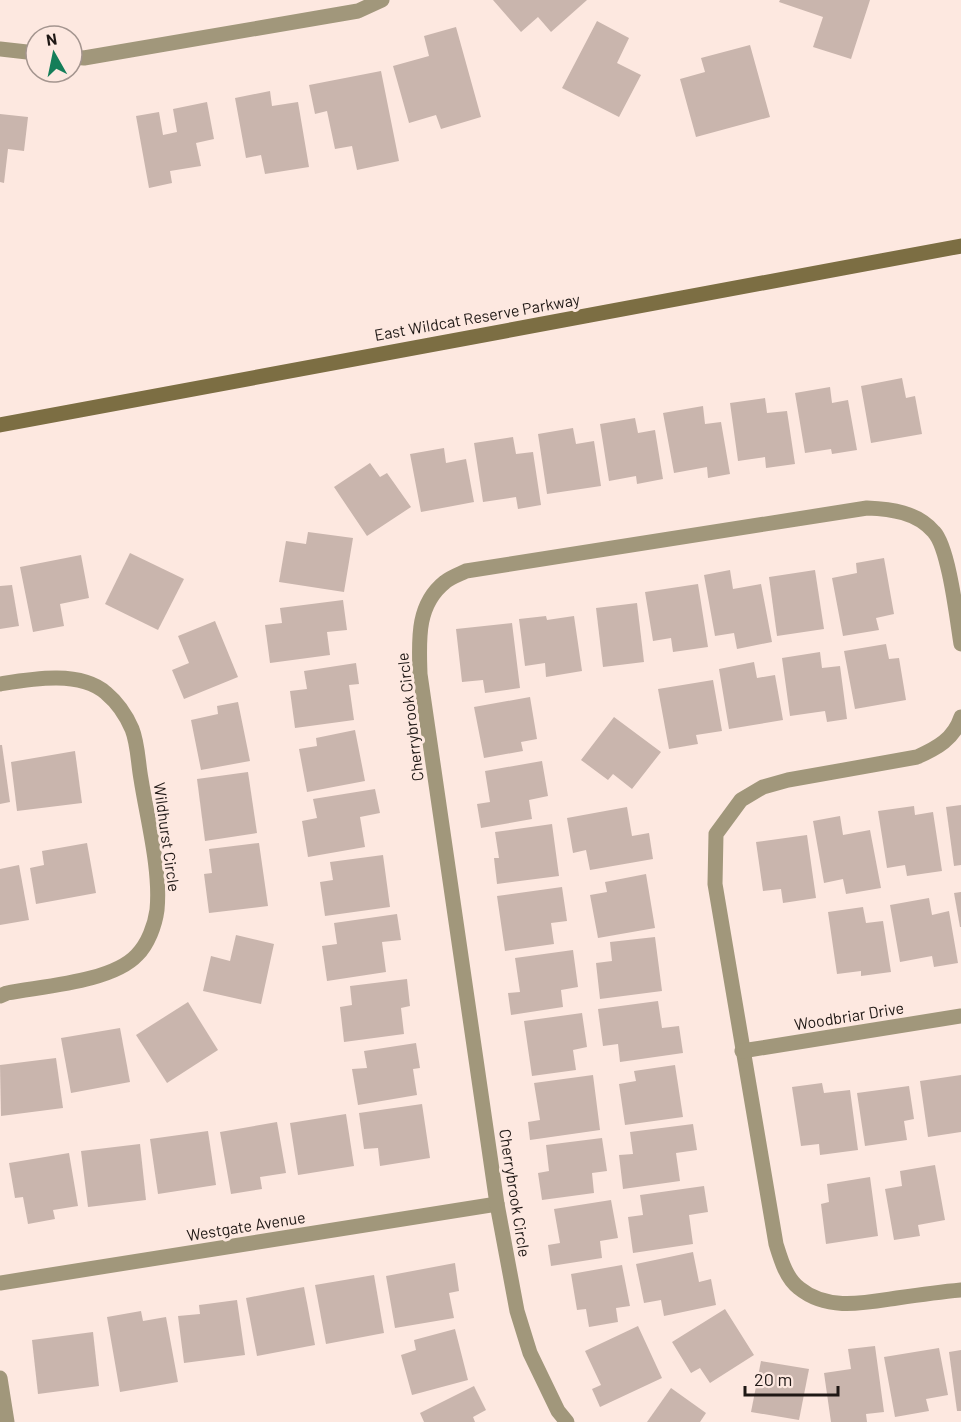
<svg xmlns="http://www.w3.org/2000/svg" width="961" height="1422" font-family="Barlow,sans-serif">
  <rect width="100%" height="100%" fill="#fde8e0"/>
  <!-- building -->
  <g fill="#c9b5ad">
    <polygon points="493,0 587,0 551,32 538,17 521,32"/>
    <polygon points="780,0 870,0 851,59 813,47 823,17 779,2"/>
    <polygon points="597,21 629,38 617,63 641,75 619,117 562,88"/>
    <polygon points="456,27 481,117 441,129 436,115 409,123 393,66 429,56 424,36"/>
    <polygon points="750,45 770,117 696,137 680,79 705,72 701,58"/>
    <polygon points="381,71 399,161 357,170 352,146 335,149 327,111 315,114 309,85"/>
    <polygon points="270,91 272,106 298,102 309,167 265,174 261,155 246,158 235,98"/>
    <polygon points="207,102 214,139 196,143 201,166 170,171 172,183 149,188 136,116 159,112 163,135 177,132 173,109"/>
    <polygon points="0,114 28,117 24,151 8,149 4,183 0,182"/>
    <polygon points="902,378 906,398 915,396 922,434 871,443 861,386"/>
    <polygon points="830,387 832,403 848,400 857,450 832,454 831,449 805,453 795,393"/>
    <polygon points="765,398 767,413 787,411 795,464 766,468 765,457 738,461 730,403"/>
    <polygon points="703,406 705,424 721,422 730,474 708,478 707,467 674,473 663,413"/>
    <polygon points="635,418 638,433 655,430 663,479 637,484 636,476 609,481 600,424"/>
    <polygon points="573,428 576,444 594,441 601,486 547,494 538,434"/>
    <polygon points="513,437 516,454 533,452 541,505 518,509 516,497 483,502 474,443"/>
    <polygon points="444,448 446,463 466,459 474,502 421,512 410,454"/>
    <polygon points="370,463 380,477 387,473 411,507 367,536 334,487"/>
    <polygon points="308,532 353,538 344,592 279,582 286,541 306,544"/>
    <polygon points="130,553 184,579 158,630 105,604"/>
    <polygon points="81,555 89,598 60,604 64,626 33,632 20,567"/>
    <polygon points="884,558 894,614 876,618 879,630 843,636 832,578 857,573 856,563"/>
    <polygon points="730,570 733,589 761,584 772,642 737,649 734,633 715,636 704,575"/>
    <polygon points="815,570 824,629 777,636 769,577"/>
    <polygon points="698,584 708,647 673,652 671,638 653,641 645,592"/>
    <polygon points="12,585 19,626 0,629 0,586"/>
    <polygon points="343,600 347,630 327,632 330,655 270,663 265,625 282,623 280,608"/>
    <polygon points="637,603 644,662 603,667 596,608"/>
    <polygon points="546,616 547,620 574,616 582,671 546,677 545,663 525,666 519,619"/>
    <polygon points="215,621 238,677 184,699 172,670 189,663 178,636"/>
    <polygon points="512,623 520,688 485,693 483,680 462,682 456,629"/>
    <polygon points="886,644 889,659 899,658 906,700 855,709 844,651"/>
    <polygon points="820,652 822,668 840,666 847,719 827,722 825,711 790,716 782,658"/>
    <polygon points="754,662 757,678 775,675 783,720 729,729 719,669"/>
    <polygon points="356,663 359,684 349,685 354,720 295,728 290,691 307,689 304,671"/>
    <polygon points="713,680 722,731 696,735 698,744 669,749 658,689"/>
    <polygon points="530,697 537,739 521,742 523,751 484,758 474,707"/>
    <polygon points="238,702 250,761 201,770 191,720 218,714 217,706"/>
    <polygon points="614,717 661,752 632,789 613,774 608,780 581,760"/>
    <polygon points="355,730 365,781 307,792 299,749 317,746 316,738"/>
    <polygon points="0,745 2,745 10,802 0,804"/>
    <polygon points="75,751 82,803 17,811 11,762"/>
    <polygon points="542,761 548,796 529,800 532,819 481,828 477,804 490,802 485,771"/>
    <polygon points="248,772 257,833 205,841 197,779"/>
    <polygon points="375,789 380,813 360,817 365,847 308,857 302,821 317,818 313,799"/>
    <polygon points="961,805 961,865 954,866 946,807"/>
    <polygon points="914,806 915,815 933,812 942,871 907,876 905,865 887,868 878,811"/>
    <polygon points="627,807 632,836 649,833 653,859 590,870 586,850 573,853 567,818"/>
    <polygon points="840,816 843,835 870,830 881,888 846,894 843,879 824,883 813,821"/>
    <polygon points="552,824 559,876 497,884 494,858 499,858 495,832"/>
    <polygon points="807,835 816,898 783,903 781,889 763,891 756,842"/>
    <polygon points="87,843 96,893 36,904 30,868 44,865 42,851"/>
    <polygon points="259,843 268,906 209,913 204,874 212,873 209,849"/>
    <polygon points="383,855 390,907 325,916 320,882 333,880 330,862"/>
    <polygon points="19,865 29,920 0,925 0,869"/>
    <polygon points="646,874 655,928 598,938 590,895 607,892 605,882"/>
    <polygon points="562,887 567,921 551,923 554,944 505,951 497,896"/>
    <polygon points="961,892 961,927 960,927 954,893"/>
    <polygon points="929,898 932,915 949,911 958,963 934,967 932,956 900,962 890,905"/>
    <polygon points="863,907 866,923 883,921 891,972 861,976 861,971 837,974 828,912"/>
    <polygon points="397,914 401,940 382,942 386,972 327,981 322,946 337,944 334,923"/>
    <polygon points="236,935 274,944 261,1004 203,991 211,956 230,961"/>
    <polygon points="655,937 662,991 600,999 596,963 612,961 610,942"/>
    <polygon points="573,950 578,987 561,990 563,1007 511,1015 508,993 520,992 515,958"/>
    <polygon points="407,979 410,1006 401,1008 404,1034 344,1042 340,1007 352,1005 350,986"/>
    <polygon points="658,1001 662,1028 679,1026 683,1053 620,1062 618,1044 603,1046 598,1009"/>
    <polygon points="188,1002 218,1050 167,1083 136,1035"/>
    <polygon points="582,1013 587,1047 573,1050 576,1070 532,1076 524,1021"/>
    <polygon points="120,1028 130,1082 71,1093 61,1038"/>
    <polygon points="416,1043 420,1068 413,1069 417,1095 358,1105 352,1069 367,1068 364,1051"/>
    <polygon points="56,1058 63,1108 1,1116 0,1065"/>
    <polygon points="675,1065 683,1117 625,1125 619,1084 636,1081 634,1071"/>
    <polygon points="593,1075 600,1130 530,1140 528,1122 540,1120 534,1083"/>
    <polygon points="961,1075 961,1132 928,1137 920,1081"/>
    <polygon points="822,1083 824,1093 850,1090 858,1150 820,1155 819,1144 801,1146 792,1087"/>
    <polygon points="909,1086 914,1119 904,1121 907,1140 865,1146 857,1093"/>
    <polygon points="422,1104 430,1158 380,1166 378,1148 364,1149 359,1113"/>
    <polygon points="346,1114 354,1166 298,1175 290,1123"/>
    <polygon points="277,1122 286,1173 260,1177 262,1189 231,1194 220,1132"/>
    <polygon points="693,1124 697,1150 676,1153 680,1181 623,1189 619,1155 633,1154 630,1132"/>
    <polygon points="208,1131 216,1185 158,1194 150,1139"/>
    <polygon points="602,1138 607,1171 592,1173 594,1193 542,1200 538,1173 549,1171 546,1145"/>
    <polygon points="140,1144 146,1200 88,1207 81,1151"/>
    <polygon points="69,1153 78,1206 53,1210 55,1219 28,1224 23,1197 15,1198 9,1163"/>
    <polygon points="935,1165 945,1220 918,1225 920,1236 894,1240 885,1189 902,1186 900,1171"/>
    <polygon points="870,1177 878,1236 826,1244 821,1204 829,1202 827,1184"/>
    <polygon points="704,1186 708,1212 689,1215 693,1244 633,1253 628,1217 643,1215 640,1195"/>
    <polygon points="611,1200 618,1238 600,1241 602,1258 551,1266 548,1245 560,1243 554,1209"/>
    <polygon points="693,1252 699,1282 711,1279 716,1305 664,1316 661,1300 644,1303 636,1264"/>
    <polygon points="455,1263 459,1291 449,1293 454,1318 395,1328 386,1276"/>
    <polygon points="622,1265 630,1306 616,1308 618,1322 589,1327 586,1309 577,1310 571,1274"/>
    <polygon points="374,1275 384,1333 326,1344 315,1285"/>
    <polygon points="304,1287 315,1345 257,1356 246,1298"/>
    <polygon points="237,1300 245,1355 184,1363 178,1316 200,1314 199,1305"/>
    <polygon points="725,1309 754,1355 710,1383 700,1368 691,1373 672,1342"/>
    <polygon points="141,1311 143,1321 166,1317 178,1382 120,1392 107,1317"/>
    <polygon points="638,1326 662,1378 600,1407 592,1389 601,1385 585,1351"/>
    <polygon points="455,1329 468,1380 412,1395 401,1355 416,1350 414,1340"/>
    <polygon points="93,1332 99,1386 38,1394 32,1340"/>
    <polygon points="875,1346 884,1412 866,1414 867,1422 831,1422 824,1373 851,1369 848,1349"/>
    <polygon points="939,1348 948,1395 926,1399 929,1411 895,1417 884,1357"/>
    <polygon points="961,1350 961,1411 957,1411 949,1352"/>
    <polygon points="761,1361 809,1369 799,1420 751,1412"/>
    <polygon points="474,1386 486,1410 473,1417 475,1422 424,1422 420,1413"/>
    <polygon points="671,1388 706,1413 700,1422 647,1422"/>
  </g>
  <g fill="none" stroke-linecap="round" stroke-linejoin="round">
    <!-- minor -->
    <g stroke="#a1977b" stroke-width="15">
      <polyline points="0,49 36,53"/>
      <polyline points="72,57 84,58 358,11 382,0"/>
      <path d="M0,684C31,679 80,670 106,693C118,703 126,715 132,729C138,744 138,763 141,779C147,818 161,870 157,910C155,925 148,944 137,955C112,982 43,986 7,993L0,996"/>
      <path d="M961,717C954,739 937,748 917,757L788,780L763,787L741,800L716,834L715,884L776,1244C781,1260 786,1278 799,1288C827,1311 864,1303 897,1298C918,1295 940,1292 961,1290"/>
      <polyline points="742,1051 961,1016"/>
      <polyline points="0,1283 497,1204"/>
      <polyline points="0,1378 7,1422"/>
      <path d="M567,1422L558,1411L530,1353L517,1311L497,1204L420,674C419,641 416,605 445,582C451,577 460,574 466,571L867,508C891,509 917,512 934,532C949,548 957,620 961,644"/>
    </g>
    <!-- secondary -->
    <polyline stroke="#7c6e43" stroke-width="15" points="0,425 961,246"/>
  </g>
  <g text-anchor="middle" stroke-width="6" stroke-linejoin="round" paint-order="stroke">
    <!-- street labels -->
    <g font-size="16" fill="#1f1815" stroke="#fde8e0">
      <text transform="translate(477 317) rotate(-10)" y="6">East Wildcat Reserve Parkway</text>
      <text transform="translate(410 717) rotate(-97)" y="6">Cherrybrook Circle</text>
      <text transform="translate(167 837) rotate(82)" y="6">Wildhurst Circle</text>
      <text transform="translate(849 1016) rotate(-9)" y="6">Woodbriar Drive</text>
      <text transform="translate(515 1193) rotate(81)" y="6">Cherrybrook Circle</text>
      <text transform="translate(246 1226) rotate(-9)" y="6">Westgate Avenue</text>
    </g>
  </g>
  <!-- north arrow -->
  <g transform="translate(54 54) rotate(351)"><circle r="28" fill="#fde8e0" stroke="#a4958f" stroke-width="1.5"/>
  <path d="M0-4.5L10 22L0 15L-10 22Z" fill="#147e59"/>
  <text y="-9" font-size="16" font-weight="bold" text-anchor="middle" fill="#1f1815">N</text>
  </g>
  <!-- scale -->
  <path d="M745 1386v9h93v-9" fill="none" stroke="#1f1815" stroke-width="3"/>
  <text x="754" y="1386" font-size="18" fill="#1f1815" stroke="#fde8e0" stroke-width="4.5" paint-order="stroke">20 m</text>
</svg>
